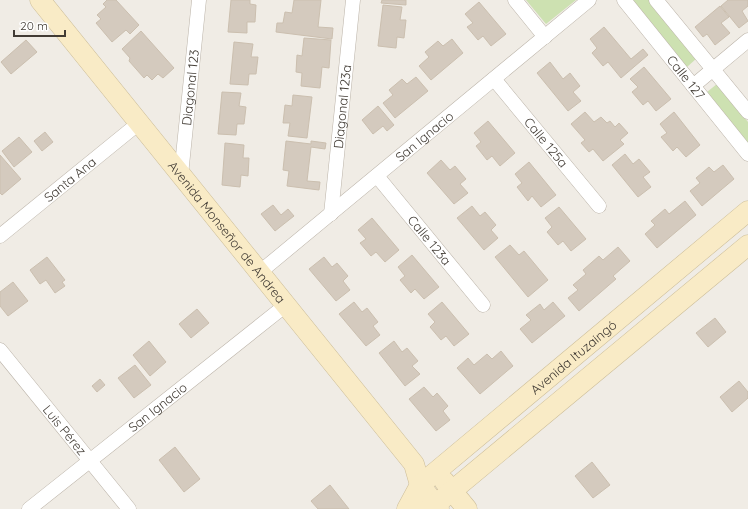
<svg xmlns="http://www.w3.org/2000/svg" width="748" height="509" font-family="Quicksand,sans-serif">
  <rect width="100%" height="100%" fill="#f0ece5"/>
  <!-- green -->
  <g fill="#cde1b1">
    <polygon points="526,0 576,0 546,24"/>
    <polygon points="633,0 650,0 697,58 687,67"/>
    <polygon points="717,84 748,122 748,143 707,92"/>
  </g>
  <!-- building -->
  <g fill="#d4cabe" stroke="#cbbfaf">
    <polygon points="107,0 116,0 139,25 130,34 126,30 112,42 96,23 101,19 97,15 106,7 103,4"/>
    <polygon points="231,0 250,0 250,4 256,5 255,22 247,22 247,33 228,32"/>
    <polygon points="294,0 321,0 318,27 333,28 332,39 276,32 277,23 283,23 285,12 292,13"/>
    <polygon points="382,0 406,0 406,5 381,3"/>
    <polygon points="728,0 748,0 748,6 742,11 748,21 739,28 721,6"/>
    <polygon points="479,2 506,34 491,46 483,36 478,40 467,27 473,23 465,14"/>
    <polygon points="383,5 402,7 400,20 406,20 404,38 397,37 396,48 378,46"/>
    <polygon points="720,6 729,17 721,23 730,33 715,45 707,34 703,37 695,27"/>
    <polygon points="604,27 631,59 643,49 648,55 621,78 608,62 603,66 592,53 597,48 590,39"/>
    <polygon points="141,31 174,68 163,78 158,74 152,80 147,75 144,78 129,61 130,58 122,49"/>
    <polygon points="304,38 331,40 329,68 322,67 320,88 301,86 302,73 296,72 297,55 302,56"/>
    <polygon points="452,39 463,53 431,80 419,66 429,57 425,52 438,41 443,46"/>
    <polygon points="26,40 37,52 11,74 1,62"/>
    <polygon points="234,42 253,44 251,57 258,57 256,74 249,74 248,85 230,84"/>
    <polygon points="550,62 563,79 570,73 580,86 573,92 581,101 568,111 537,73"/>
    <polygon points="644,67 671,99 656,111 648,101 643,105 632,92 638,87 630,79"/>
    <polygon points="416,77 428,91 395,118 383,103 393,95 389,90 402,79 407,84"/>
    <polygon points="222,92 241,93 239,106 246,107 244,124 237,124 236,135 218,134"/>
    <polygon points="293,95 312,97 307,138 288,136 290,123 283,123 285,105 292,106"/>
    <polygon points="378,106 394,125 387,131 383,126 373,134 362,120"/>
    <polygon points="585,112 594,122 601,117 607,123 610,121 615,127 619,123 628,133 620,140 624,144 603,161 593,149 589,152 581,143 585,140 571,124"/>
    <polygon points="674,112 700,145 686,157 677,147 673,151 661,137 667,133 660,124"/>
    <polygon points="488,121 515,153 500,166 492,156 487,160 476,146 481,142 474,133"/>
    <polygon points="45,132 53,142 42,151 34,141"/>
    <polygon points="19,137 32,152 14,167 2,151"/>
    <polygon points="286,141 311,144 311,141 326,143 325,149 311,147 307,181 320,182 319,190 287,186 289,171 283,170"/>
    <polygon points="225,143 244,145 243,158 249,158 248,176 241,175 240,187 222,185"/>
    <polygon points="625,154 633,164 639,159 650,172 643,177 651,187 638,197 612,165"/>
    <polygon points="0,155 21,179 2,195 0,193"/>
    <polygon points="441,160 450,170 455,166 466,179 460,184 468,193 454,204 427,173"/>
    <polygon points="529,162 556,195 541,207 532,196 528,201 517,187 522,183 515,174"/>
    <polygon points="723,165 734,179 702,206 690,191 700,183 696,178 709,167 714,172"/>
    <polygon points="685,201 696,215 657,248 645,234 655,225 651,221 665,209 669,214"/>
    <polygon points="273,205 281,215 288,209 294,216 275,231 261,214"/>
    <polygon points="472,206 480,216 485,212 496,225 491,230 498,238 484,250 457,218"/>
    <polygon points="559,207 586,239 571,251 563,241 558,245 547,232 552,227 545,218"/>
    <polygon points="372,218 399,250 385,262 376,252 371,256 360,243 366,239 358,230"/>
    <polygon points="510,245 519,255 524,251 548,280 528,297 495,257"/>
    <polygon points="618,247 630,261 613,276 616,279 579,311 568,298 578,290 573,285 586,274 583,270 599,256 603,260"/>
    <polygon points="412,255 439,287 424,299 415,289 411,293 400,280 405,276 398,267"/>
    <polygon points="47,257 65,280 62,282 65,286 55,293 46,280 40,284 30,270"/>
    <polygon points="324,257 332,267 337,263 348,276 343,281 350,290 336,301 309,269"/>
    <polygon points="13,282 28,301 8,316 0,306 0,292"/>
    <polygon points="354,302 362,312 367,308 378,322 373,326 380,335 366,346 339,314"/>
    <polygon points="442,302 469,334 454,346 446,336 441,340 430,327 435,322 428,314"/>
    <polygon points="553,302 565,316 532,343 520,329 531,320 526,315 540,304 544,310"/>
    <polygon points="197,309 209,323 191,338 179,324"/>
    <polygon points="715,318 726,332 708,347 696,333"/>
    <polygon points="149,341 166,362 150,376 133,355"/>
    <polygon points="394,341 402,352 407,348 418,361 412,366 420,374 405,386 379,353"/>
    <polygon points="501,351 513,366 480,394 457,368 468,358 474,365 487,354 492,359"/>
    <polygon points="135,365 151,385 134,398 118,378"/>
    <polygon points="100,379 105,385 97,392 92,386"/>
    <polygon points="739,381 748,392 748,398 732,412 720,397"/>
    <polygon points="424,387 433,397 437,393 448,406 443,411 450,420 436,431 409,399"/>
    <polygon points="175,447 200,479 184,492 159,460"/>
    <polygon points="592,462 610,485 593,498 575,476"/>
    <polygon points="330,485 349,509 318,509 311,501"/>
  </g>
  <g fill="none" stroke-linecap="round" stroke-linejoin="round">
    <!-- street casing -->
    <g stroke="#bbb3a8" stroke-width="15">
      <g id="street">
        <polyline points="515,0 545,37"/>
        <path id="s1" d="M624,0L748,154"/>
        <polyline points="656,0 748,112"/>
        <path id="s2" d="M494,79L599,206"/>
        <polyline points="693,86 748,40"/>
        <path id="s3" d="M181,175L199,0"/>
        <path id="s4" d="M377,176L483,305"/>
        <path id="s5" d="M331,214L353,0"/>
        <path id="s6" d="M0,236L139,123"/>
        <path id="s7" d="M260,272L589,0"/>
        <path id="s8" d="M0,350L129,509"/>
        <path id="s9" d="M29,509L286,305"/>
      </g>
    </g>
    <!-- secondary casing -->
    <g stroke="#ccbd98" stroke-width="21">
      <g id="secondary">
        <path id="s10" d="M40,0L414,464L420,485L439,509"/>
        <polyline points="444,481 467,509"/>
        <polyline points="422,508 435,505 748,245"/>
        <path id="s11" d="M407,509L420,485L748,211"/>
      </g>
    </g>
    <!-- street -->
    <use href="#street" stroke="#fff" stroke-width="14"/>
    <!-- secondary -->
    <use href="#secondary" stroke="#f9ebc6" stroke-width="20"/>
  </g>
  <g text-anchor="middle" stroke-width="3" stroke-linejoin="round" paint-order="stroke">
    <!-- street labels -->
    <g font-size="13" fill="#423c35" stroke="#fff">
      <text dy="5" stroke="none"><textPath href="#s1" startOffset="99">Calle 127</textPath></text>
      <text dy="5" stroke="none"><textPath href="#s3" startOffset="88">Diagonal 123</textPath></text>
      <text dy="5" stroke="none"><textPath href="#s5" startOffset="108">Diagonal 123a</textPath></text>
      <text dy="5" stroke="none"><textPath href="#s7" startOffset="213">San Ignacio</textPath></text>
      <text dy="5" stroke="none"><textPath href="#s2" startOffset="82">Calle 125a</textPath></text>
      <text dy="5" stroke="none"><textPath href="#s6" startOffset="90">Santa Ana</textPath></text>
      <text dy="5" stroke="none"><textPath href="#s10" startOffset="298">Avenida Monseñor de Andrea</textPath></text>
      <text dy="5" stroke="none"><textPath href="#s4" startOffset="83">Calle 123a</textPath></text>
      <text dy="5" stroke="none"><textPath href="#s11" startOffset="227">Avenida Ituzaingó</textPath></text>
      <text dy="5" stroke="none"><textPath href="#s9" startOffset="164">San Ignacio</textPath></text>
      <text dy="5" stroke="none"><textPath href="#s8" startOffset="103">Luis Pérez</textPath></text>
    </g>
  </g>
  <!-- scale -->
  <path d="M14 30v6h51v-6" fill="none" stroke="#423c35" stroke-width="2"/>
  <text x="20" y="30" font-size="12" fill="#423c35" stroke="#ffffff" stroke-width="3" paint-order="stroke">20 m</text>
</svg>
